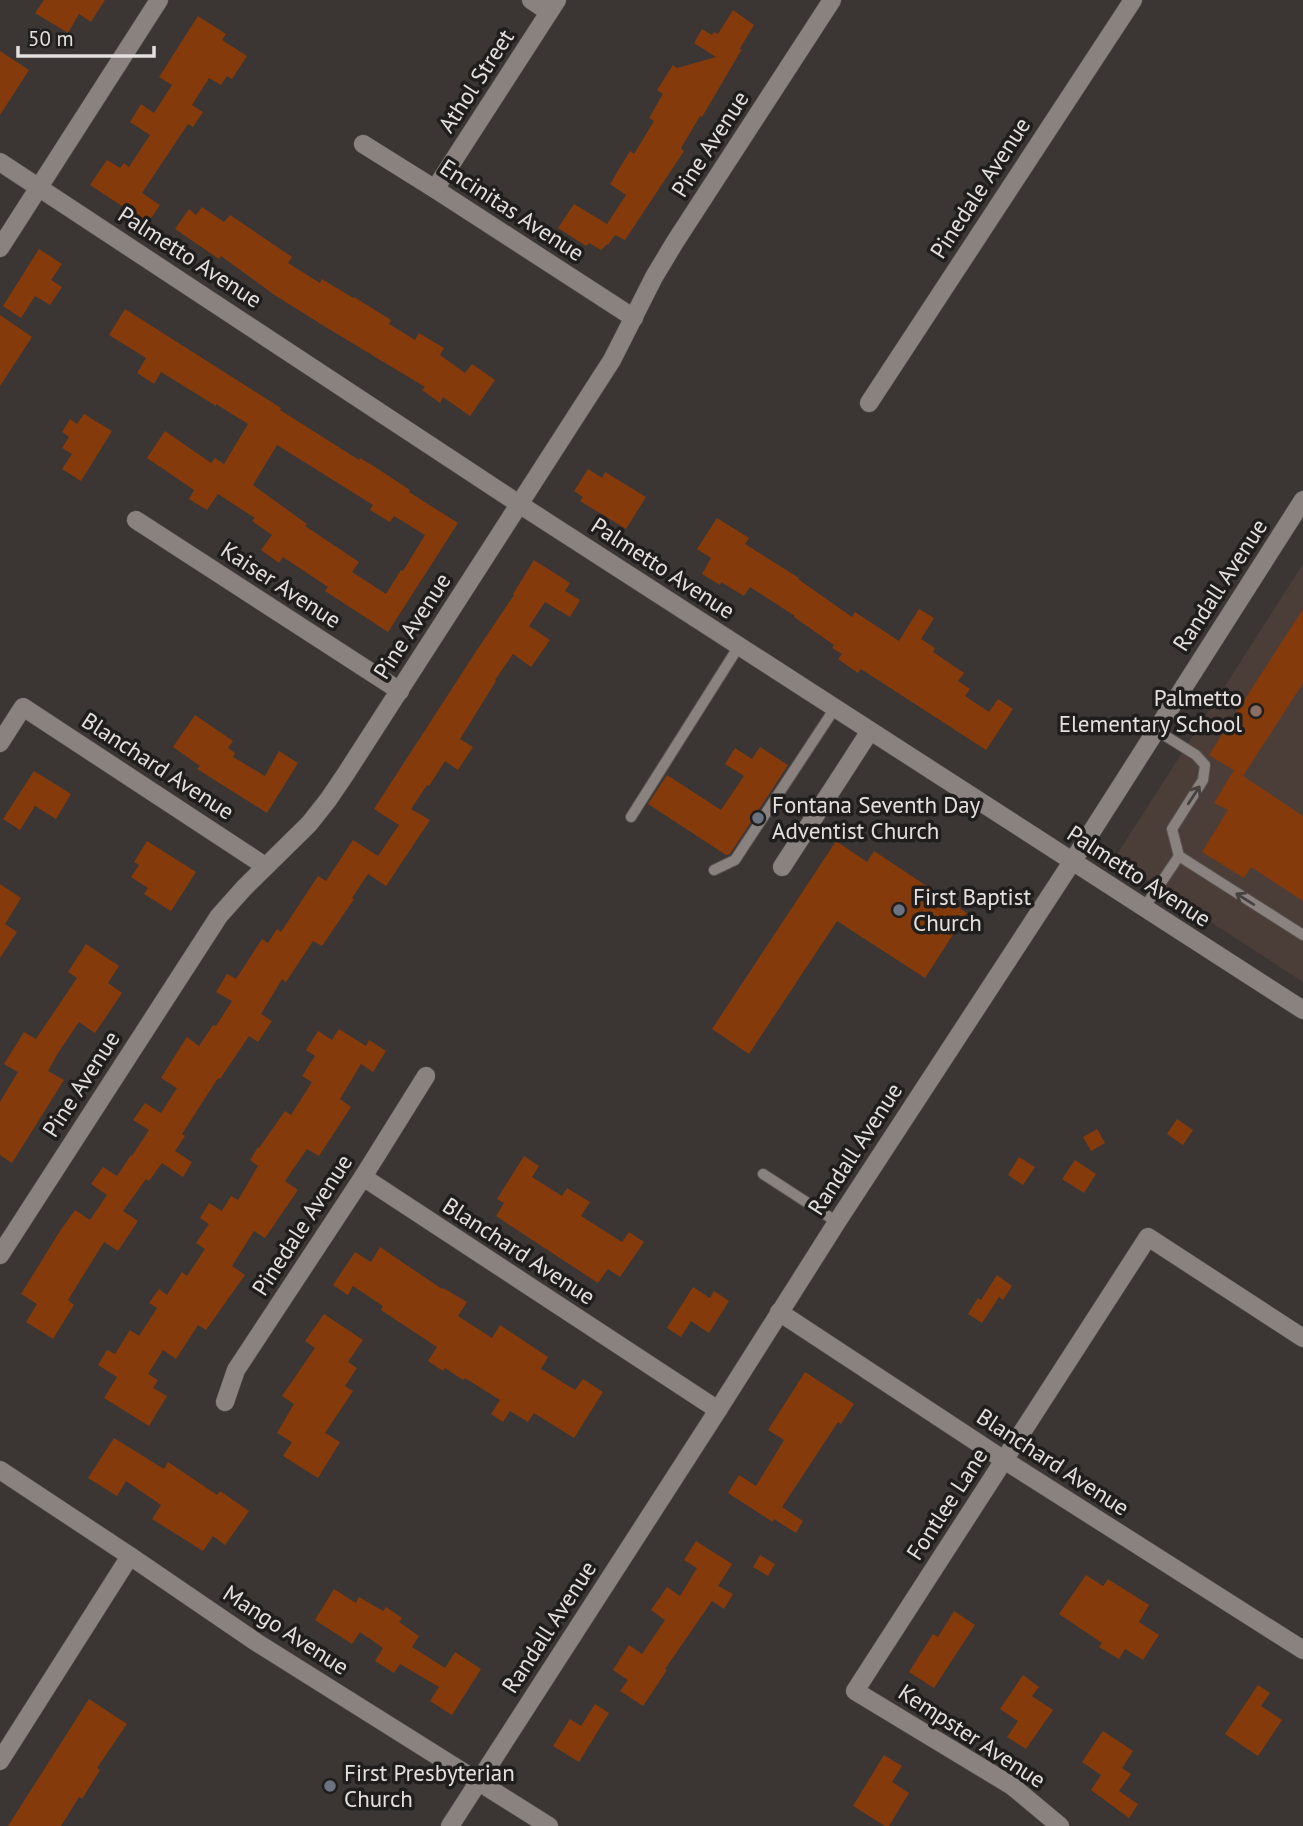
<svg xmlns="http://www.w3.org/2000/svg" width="1303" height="1826" font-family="'PT Sans',sans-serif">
  <rect width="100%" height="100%" fill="#3b3633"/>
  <!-- built -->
  <polygon fill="#4b3e39" points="1303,564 1303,982 1114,859"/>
  <!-- building -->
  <g fill="#853a0b" fill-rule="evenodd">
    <polygon points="44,0 105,0 91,22 79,14 68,33 35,13"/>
    <polygon points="733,10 754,25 739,50 742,49 702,117 700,116 681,148 684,151 625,240 615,235 608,245 607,244 601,250 589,243 586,246 558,228 574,204 607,224 626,195 610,184 630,151 634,154 654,121 649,118 663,94 657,90 673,65 677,68 716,57 694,43 702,29 712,35 714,32 718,34"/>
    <polygon points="198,16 226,34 222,40 247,56 232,79 227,76 221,85 209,78 192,105 203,112 193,127 188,124 142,193 160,205 148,223 90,185 107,160 120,168 124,163 129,167 150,135 130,122 141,104 154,113 172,85 159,77"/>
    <polygon points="0,51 29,70 0,115"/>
    <polygon points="202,207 224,222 230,215 292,257 288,263 320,283 322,279 353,298 354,297 391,320 389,324 415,340 419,333 444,348 440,355 465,373 472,364 495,380 470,416 443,397 440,403 422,390 425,387 324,326 273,294 221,256 219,259 175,229 189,209 196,215"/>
    <polygon points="39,249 62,264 51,280 62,287 50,305 35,296 21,318 3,306"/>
    <path d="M125,309L281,408L280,410L359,460L360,458L375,467L410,490L409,492L458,523L388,632L325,591L328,587L283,557L279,563L261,550L272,535L252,521L255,518L218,494L207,510L189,499L194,490L147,458L165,431L211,463L215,458L224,464L248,424L216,404V406L161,372L154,384L137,373L146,358L109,335ZM277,445L373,505L370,510L390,522L394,516L425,535L403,571L401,570L386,594L352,572L359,562L305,526L307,524L253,485Z"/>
    <polygon points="0,315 32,337 0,386"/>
    <polygon points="84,414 112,431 81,481 62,469 72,454 62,448 69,437 62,432 70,419 77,424"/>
    <polygon points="588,469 602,478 605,472 646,497 626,529 580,501 583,497 574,491"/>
    <polygon points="717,518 749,538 745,544 799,578 798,579 852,617 855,612 899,641 919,609 934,618 921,639 935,648 933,652 964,673 958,681 970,689 965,696 989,712 998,699 1013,709 986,750 861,669 858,673 838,659 842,654 832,648 834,645 794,617 795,616 750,587 744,596 721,582 720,585 702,574 711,558 697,549"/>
    <polygon points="534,560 570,583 565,591 580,600 570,617 545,602 529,626 550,640 531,667 513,654 495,680 496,681 460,739 473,747 458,770 445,761 429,786 427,785 411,809 430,820 386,886 368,874 352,898 354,899 322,946 313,941 286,982 282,979 261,1014 272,1021 258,1042 249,1036 220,1079 218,1078 182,1134 185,1136 175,1151 192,1162 183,1177 162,1163 149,1181 146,1179 123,1211 138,1221 118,1251 104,1242 68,1300 74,1305 53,1339 26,1322 37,1304 21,1294 60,1231 75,1210 90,1220 107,1195 91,1184 103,1167 117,1176 131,1155 132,1156 149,1130 133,1120 145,1103 161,1113 177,1088 161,1078 178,1051 187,1037 199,1046 213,1025 216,1026 232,1001 216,992 227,974 236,979 262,939 268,943 277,929 281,932 318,876 326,881 353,840 378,856 399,825 374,809 477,650 514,595 513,594"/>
    <polygon points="1303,609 1303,683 1243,776 1209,755"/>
    <polygon points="195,715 233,741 228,748 235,753 233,757 265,776 279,751 298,763 267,813 197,769 200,766 173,747"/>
    <polygon points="760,747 788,765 730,854 726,855 648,804 667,775 721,810 744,776 725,764 735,748 752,759"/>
    <polygon points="1234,770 1303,816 1303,901 1251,867 1244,878 1202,852 1228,810 1214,803"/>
    <polygon points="34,771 71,794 56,819 35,806 20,830 3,819"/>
    <polygon points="147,841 196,872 171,911 144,894 148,888 131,877 139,865 134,862"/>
    <polygon points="836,841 867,862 874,851 967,913 925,978 837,921 749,1054 712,1029"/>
    <polygon points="0,884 21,898 5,924 17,932 0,958"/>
    <polygon points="86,944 119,966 108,983 122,993 95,1033 79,1022 58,1053 48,1071 64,1080 12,1163 0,1155 0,1102 18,1072 4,1064 24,1032 36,1039 77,978 68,972"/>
    <polygon points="339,1029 366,1046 369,1040 386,1051 373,1072 361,1064 340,1099 351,1107 319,1156 307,1149 285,1181 298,1190 265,1238 254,1231 232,1266 245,1275 206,1330 198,1325 176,1359 163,1350 148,1374 158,1380 153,1388 167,1396 149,1426 104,1398 117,1377 98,1365 107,1350 115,1354 130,1330 139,1336 157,1308 149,1303 159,1289 167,1295 182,1272 187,1276 205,1249 196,1243 209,1224 200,1218 209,1203 222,1211 231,1196 238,1200 258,1166 250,1160 258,1147 259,1148 285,1111 291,1115 312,1082 302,1076 315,1056 306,1050 318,1031 332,1040"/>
    <polygon points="1177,1119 1193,1130 1183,1145 1167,1134"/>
    <polygon points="1097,1129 1105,1143 1091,1151 1083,1137"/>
    <polygon points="524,1156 539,1166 532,1177 562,1196 567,1188 590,1202 581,1216 622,1242 629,1232 644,1242 620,1277 608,1269 598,1283 496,1216 504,1203 497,1199"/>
    <polygon points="1019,1157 1035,1167 1023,1185 1008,1175"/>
    <polygon points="1075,1160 1096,1174 1084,1193 1062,1179"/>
    <polygon points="380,1247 442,1289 443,1288 467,1302 458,1316 492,1338 500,1325 548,1357 541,1369 575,1390 583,1379 603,1392 574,1438 534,1413 528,1422 510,1411 503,1422 491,1414 500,1400 465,1378 463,1380 445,1368 443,1371 428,1361 437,1347 381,1310 383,1306 353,1286 348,1295 333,1285 355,1252 371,1262"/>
    <polygon points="997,1275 1012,1286 1003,1300 999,1297 982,1323 968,1314 978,1298 981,1300"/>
    <polygon points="693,1287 710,1298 714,1291 729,1301 709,1333 691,1321 681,1337 667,1328"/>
    <polygon points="324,1314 363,1340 348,1362 357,1368 345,1386 353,1391 325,1433 340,1442 318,1478 283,1456 292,1442 277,1433 294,1404 282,1396 315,1348 305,1341"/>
    <polygon points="805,1372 854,1404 841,1424 838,1422 782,1507 803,1521 796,1533 774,1519 773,1522 728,1493 739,1475 756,1486 784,1440 768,1430"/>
    <polygon points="114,1438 164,1469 168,1462 217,1495 220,1491 249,1511 225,1545 213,1536 203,1551 152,1519 161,1505 126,1481 117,1496 88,1478"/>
    <polygon points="696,1541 732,1564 718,1586 733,1594 724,1609 712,1601 665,1669 667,1670 643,1706 620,1691 628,1680 613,1670 629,1645 642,1654 665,1620 651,1610 667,1587 680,1596 697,1568 684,1560"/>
    <polygon points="760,1555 775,1564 768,1576 753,1567"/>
    <polygon points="1086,1575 1103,1586 1108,1579 1149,1605 1139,1622 1159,1635 1143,1660 1125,1649 1119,1659 1099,1647 1102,1643 1059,1614"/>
    <polygon points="334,1589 356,1603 359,1597 383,1611 386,1607 402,1618 399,1622 419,1636 412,1647 445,1668 455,1652 481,1669 452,1715 430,1701 439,1687 400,1664 394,1673 375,1661 383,1648 360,1632 352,1644 315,1620"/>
    <polygon points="954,1611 975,1625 934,1688 909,1672 933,1634 938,1637"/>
    <polygon points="1023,1675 1039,1687 1032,1696 1053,1710 1026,1749 1007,1737 1018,1721 1000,1709"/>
    <polygon points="1258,1685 1270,1693 1261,1706 1282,1720 1258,1756 1225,1734"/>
    <polygon points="89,1699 127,1724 97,1768 100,1770 82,1799 79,1797 61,1826 8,1826"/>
    <polygon points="595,1704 609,1713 579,1762 553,1746 570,1719 581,1726"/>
    <polygon points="1103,1731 1133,1751 1122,1768 1131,1774 1119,1791 1138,1804 1129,1818 1091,1790 1101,1775 1082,1762"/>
    <polygon points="884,1755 902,1766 892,1782 909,1793 889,1826 885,1826 853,1806"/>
  </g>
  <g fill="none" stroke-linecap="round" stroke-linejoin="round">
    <!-- service casing -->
    <g stroke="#585452" stroke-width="12">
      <g id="service">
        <polyline points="1156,730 1196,755 1205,765 1203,780 1172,829 1179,856 1303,935"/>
        <polyline points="631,817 739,646"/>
        <polyline points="714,870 735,860 835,708"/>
        <polyline points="1144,908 1179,856"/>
        <polyline points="763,1174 837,1222"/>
      </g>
    </g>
    <!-- minor casing -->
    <g stroke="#585452" stroke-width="19">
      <g id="minor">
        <polyline points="531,0 549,12"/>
        <polyline points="363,144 435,189 634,318"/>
        <polyline points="435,189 557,0"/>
        <polyline points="0,248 159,0"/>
        <polyline points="869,403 1133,0"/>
        <polyline points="136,520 400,691"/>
        <polyline points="0,743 23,707 265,866"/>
        <polyline points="782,867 870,731"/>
        <polyline points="363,1177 718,1410"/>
        <polyline points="0,1255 219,916 244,888 309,824 328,800 345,775 612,360 654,277 675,242 832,0"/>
        <polyline points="779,1312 1004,1460 1303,1650"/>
        <polyline points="225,1402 236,1370 363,1177 426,1076"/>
        <polyline points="0,1761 130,1556"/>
        <polyline points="1060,1826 1012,1786 855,1691 1148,1237 1303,1338"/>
      </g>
    </g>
    <!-- tertiary casing -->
    <g stroke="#585452" stroke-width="19">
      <g id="tertiary">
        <polyline points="0,162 519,504 1303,1010"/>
        <polyline points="0,1470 130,1556 256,1642 549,1826"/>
        <polyline points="450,1826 718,1410 837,1222 1085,842 1303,500"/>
      </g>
    </g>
    <!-- service -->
    <use href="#service" stroke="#89827f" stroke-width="10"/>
    <!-- minor -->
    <use href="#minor" stroke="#89827f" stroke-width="18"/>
    <!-- tertiary -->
    <use href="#tertiary" stroke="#89827f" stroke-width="18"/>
  </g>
  <!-- one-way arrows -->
  <defs><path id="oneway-shaft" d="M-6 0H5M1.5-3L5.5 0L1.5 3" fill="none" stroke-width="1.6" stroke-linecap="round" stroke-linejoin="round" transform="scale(1.75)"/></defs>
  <g stroke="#45413f">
    <use href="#oneway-shaft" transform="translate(1194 795) rotate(-57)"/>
    <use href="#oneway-shaft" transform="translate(1245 899) rotate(-148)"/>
  </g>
  <!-- markers -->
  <circle fill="#8d6e63" stroke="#201e1d" stroke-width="2.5" cx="1256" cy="711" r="7"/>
  <g fill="#6b7280" stroke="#201e1d" stroke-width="2.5">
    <circle cx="758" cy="818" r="7"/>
    <circle cx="899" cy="910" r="7"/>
    <circle cx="330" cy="1786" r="7"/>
  </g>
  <g text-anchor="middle" stroke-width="7" stroke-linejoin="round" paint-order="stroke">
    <!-- street labels -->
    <g font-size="23" fill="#e4e0df" stroke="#201e1d">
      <text transform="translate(476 81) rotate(-57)" y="8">Athol Street</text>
      <text transform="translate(710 144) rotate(-57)" y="8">Pine Avenue</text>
      <text transform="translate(980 188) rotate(-57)" y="8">Pinedale Avenue</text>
      <text transform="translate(512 210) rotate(33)" y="8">Encinitas Avenue</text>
      <text transform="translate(190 257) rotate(33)" y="8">Palmetto Avenue</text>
      <text transform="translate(663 568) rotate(33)" y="8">Palmetto Avenue</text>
      <text transform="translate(281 585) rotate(33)" y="8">Kaiser Avenue</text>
      <text transform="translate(1220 585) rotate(-57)" y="8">Randall Avenue</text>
      <text transform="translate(412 626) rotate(-57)" y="8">Pine Avenue</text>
      <text transform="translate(158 766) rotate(33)" y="8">Blanchard Avenue</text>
      <text transform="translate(1139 876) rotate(33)" y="8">Palmetto Avenue</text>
      <text transform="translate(81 1084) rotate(-57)" y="8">Pine Avenue</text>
      <text transform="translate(855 1149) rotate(-57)" y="8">Randall Avenue</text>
      <text transform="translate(302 1225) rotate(-57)" y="8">Pinedale Avenue</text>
      <text transform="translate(519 1251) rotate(33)" y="8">Blanchard Avenue</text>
      <text transform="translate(1053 1462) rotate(33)" y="8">Blanchard Avenue</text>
      <text transform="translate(947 1504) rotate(-57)" y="8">Fontlee Lane</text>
      <text transform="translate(549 1627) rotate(-57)" y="8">Randall Avenue</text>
      <text transform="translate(286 1630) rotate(33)" y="8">Mango Avenue</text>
      <text transform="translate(972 1736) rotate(33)" y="8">Kempster Avenue</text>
    </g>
    <!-- poi labels -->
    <g font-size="23" fill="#e4e0df" stroke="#201e1d" text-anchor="start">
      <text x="1242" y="706" text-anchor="end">Palmetto<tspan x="1242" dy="26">Elementary School</tspan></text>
      <text x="772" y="813">Fontana Seventh Day<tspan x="772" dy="26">Adventist Church</tspan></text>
      <text x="913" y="905">First Baptist<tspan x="913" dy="26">Church</tspan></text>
      <text x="344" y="1781">First Presbyterian<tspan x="344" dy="26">Church</tspan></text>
    </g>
  </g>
  <!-- scale -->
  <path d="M18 46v10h136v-10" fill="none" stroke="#e4e0df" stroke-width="3.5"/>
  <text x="28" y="46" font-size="21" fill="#e4e0df" stroke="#201e1d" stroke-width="5" paint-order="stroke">50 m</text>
</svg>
